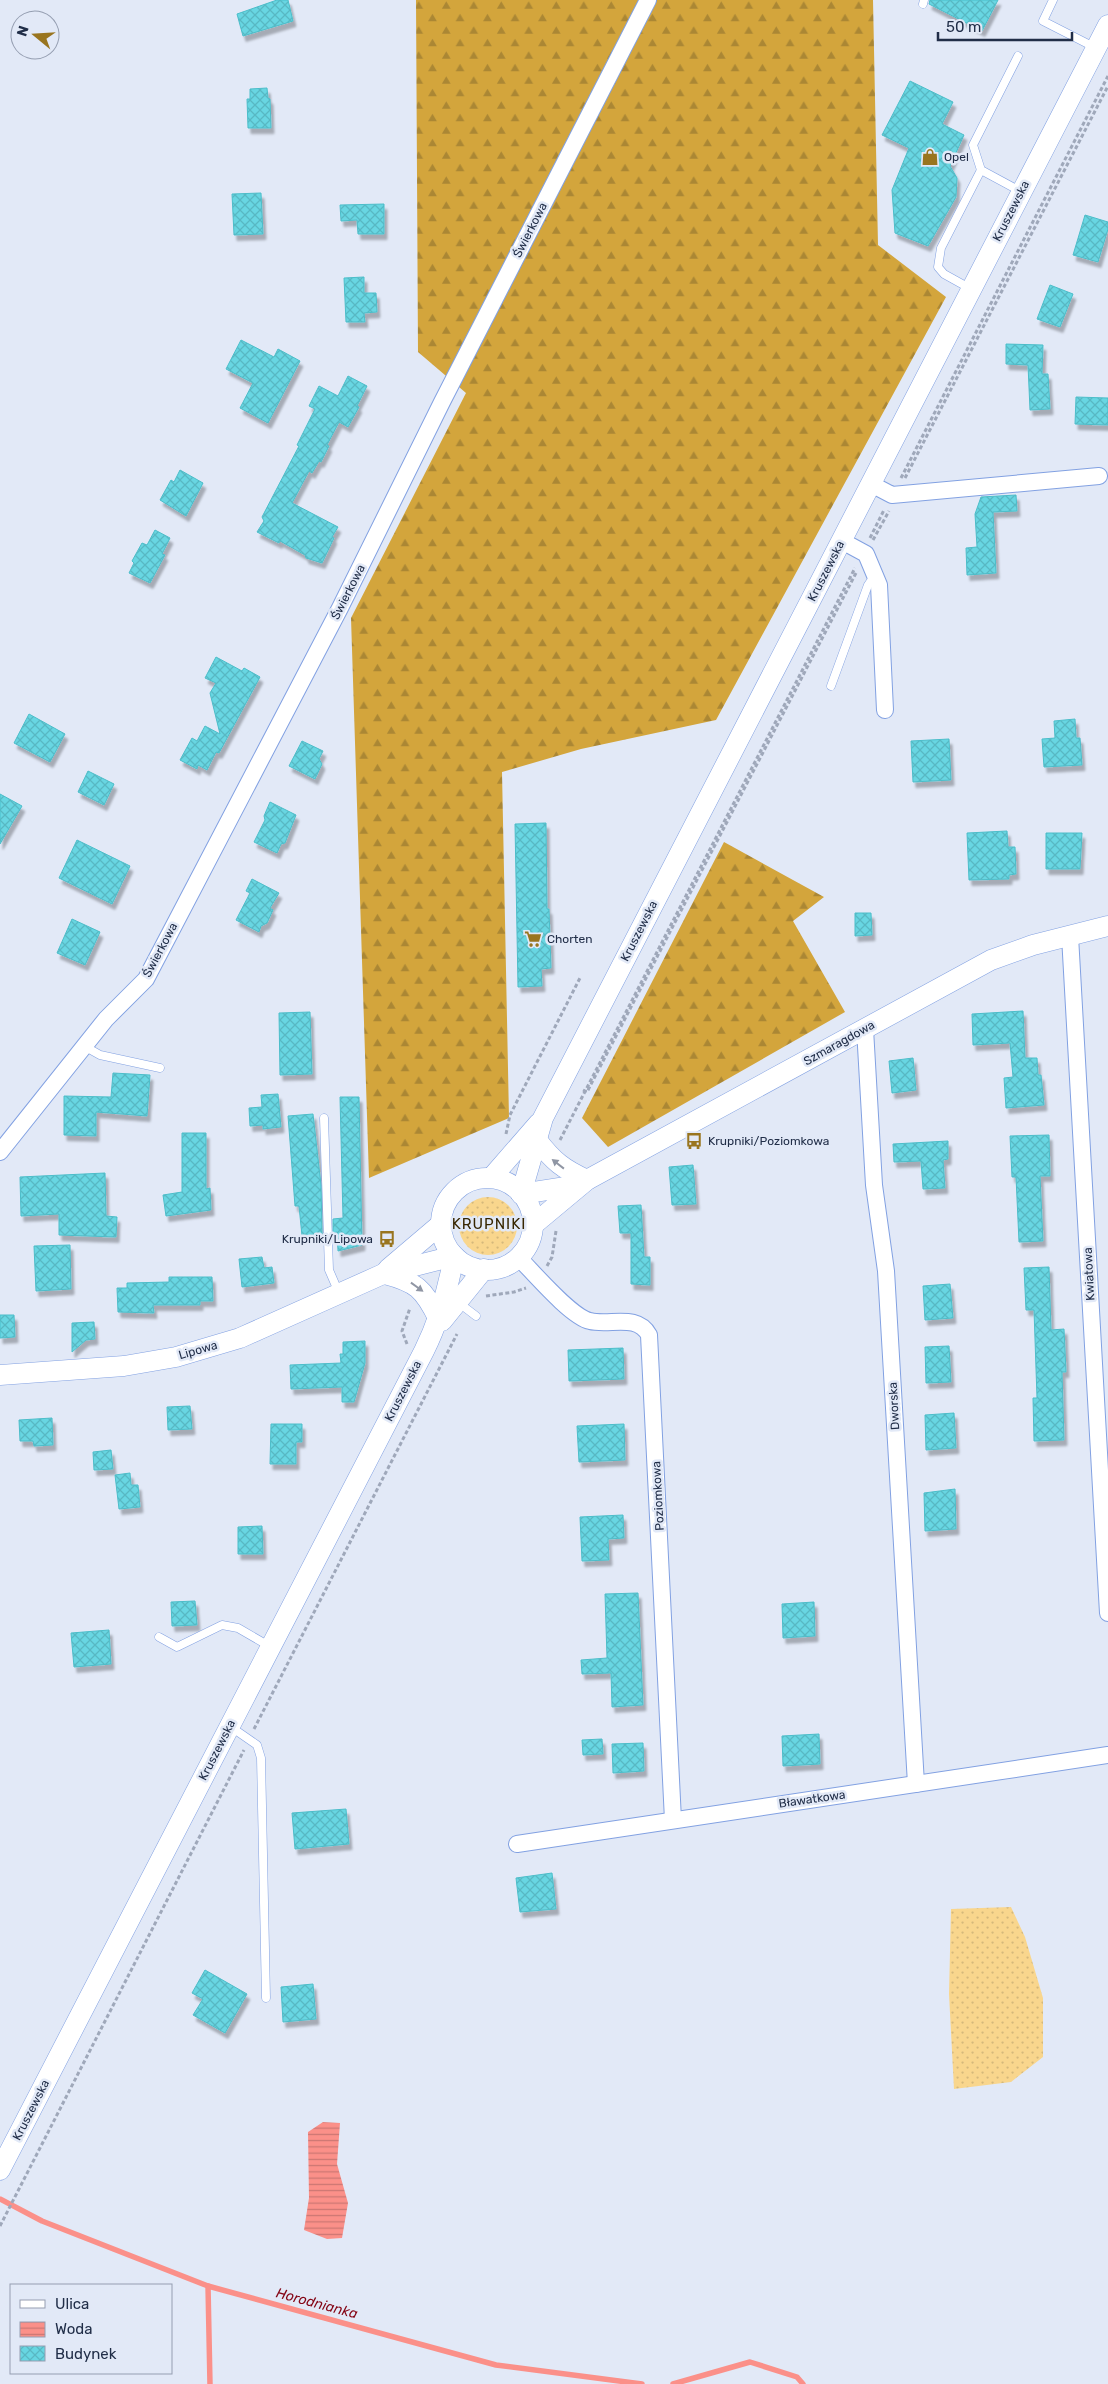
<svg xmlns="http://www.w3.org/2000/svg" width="1108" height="2384" font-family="Rubik,sans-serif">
  <defs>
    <pattern id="grass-dots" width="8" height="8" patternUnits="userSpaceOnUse" patternTransform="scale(1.25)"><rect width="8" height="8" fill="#f9d68d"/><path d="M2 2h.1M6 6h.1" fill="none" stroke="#d5b87b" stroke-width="1.8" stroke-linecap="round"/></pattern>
    <pattern id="forest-firs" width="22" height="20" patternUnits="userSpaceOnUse" patternTransform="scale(1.25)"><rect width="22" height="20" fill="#d3a53c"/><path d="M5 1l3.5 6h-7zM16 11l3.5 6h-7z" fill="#ab8734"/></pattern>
    <pattern id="water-rules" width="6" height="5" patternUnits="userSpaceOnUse" patternTransform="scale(1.25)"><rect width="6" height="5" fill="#fb9089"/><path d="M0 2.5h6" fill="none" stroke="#cb7672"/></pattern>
    <pattern id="building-cross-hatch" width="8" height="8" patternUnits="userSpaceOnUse" patternTransform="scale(1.25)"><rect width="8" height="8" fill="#67d6e2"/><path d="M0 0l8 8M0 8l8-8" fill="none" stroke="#59b8c3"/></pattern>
    <filter id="shadow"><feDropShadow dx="3" dy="5.5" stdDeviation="1" flood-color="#0004"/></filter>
  </defs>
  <rect width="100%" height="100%" fill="#e2e9f7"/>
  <!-- grass -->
  <g fill="url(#grass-dots)">
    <circle cx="488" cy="1226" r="29"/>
    <polygon points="1011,1907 1025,1937 1043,1998 1043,2057 1011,2082 954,2089 949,1994 951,1909"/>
  </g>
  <!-- forest -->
  <g fill="url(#forest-firs)">
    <polygon points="416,0 873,0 878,245 946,297 716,720 581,749 502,772 509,1118 369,1178 351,618 466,393 418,352"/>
    <polygon points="724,842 824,897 793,921 845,1012 608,1147 582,1118"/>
  </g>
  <!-- water -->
  <polygon fill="url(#water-rules)" points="323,2122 340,2123 337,2164 348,2203 342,2238 327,2239 304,2230 309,2198 308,2132"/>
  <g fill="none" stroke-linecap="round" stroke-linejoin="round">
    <!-- stream -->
    <g stroke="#fb9089" stroke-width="5.5">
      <polyline points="0,2199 42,2221 208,2286 496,2365 642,2384"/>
      <polyline points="208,2286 210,2384"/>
      <polyline points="673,2384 750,2362 797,2377 803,2384"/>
    </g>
  </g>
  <!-- building -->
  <g fill="url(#building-cross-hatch)" stroke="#4cbdc9" filter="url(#shadow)">
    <polygon points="277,0 288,0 293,21 243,36 237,14"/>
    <polygon points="930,0 998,0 982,31 929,4"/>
    <polygon points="910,81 953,102 942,124 964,135 950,166 957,178 956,197 928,246 895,233 892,190 909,148 882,135"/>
    <polygon points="267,88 268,98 270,99 271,128 248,128 247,99 250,99 250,89"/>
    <polygon points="261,193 263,234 234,235 232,194"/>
    <polygon points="384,204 384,234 358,234 357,220 341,221 340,205"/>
    <polygon points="1085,215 1108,222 1108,229 1098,262 1073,255"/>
    <polygon points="364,277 364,293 376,293 377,312 364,313 365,322 346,322 344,278"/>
    <polygon points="1050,285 1073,294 1060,327 1037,319"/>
    <polygon points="241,340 274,357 278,349 300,361 268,423 240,408 253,383 226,369"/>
    <polygon points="1006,344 1043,345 1042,374 1048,374 1050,409 1030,410 1028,365 1006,364"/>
    <polygon points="348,376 367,386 357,406 359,407 348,427 339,422 327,445 329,446 321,462 319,461 312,473 309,471 292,503 338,527 332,537 334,538 322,563 306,558 305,555 280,541 279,543 257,532 264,521 262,517 299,446 297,445 315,409 309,406 319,386 338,396"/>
    <polygon points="1076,397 1108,398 1108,425 1075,424"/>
    <polygon points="180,470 203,483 186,516 160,500 171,480 174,482"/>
    <polygon points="1016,495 1017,511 993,512 996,573 967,575 966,548 977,547 975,514 981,497"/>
    <polygon points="155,530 170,538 162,554 165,555 150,583 129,573 134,563 132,561 142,543 147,545"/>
    <polygon points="216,657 242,671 244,668 260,677 219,753 216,752 207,770 198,765 197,769 180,760 192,738 197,741 205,726 220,734 210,693 216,683 205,678"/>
    <polygon points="29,714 65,734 50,762 14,743"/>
    <polygon points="1075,719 1076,738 1080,738 1082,765 1044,767 1042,739 1055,738 1054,721"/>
    <polygon points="949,739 951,780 913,782 911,741"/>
    <polygon points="302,741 323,751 319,759 322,764 315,779 289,766"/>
    <polygon points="88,771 114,784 104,805 78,792"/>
    <polygon points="0,794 22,806 0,844"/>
    <polygon points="270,802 296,815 285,843 281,844 277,853 254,842 265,820 264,816"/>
    <polygon points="546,823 547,909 549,909 551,968 541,969 542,986 518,987 515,824"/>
    <polygon points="1007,831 1008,847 1015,847 1016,874 1009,875 1009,879 969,880 967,833"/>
    <polygon points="1046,833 1082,833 1080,869 1046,869"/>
    <polygon points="77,840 130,866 112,904 59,878"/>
    <polygon points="252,879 279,893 270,908 273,910 267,923 261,926 259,932 236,920 250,893 246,891"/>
    <polygon points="855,913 871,913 872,935 855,936"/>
    <polygon points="72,919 100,932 85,965 57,953"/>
    <polygon points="1023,1011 1025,1058 1037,1058 1038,1075 1041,1075 1044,1105 1006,1108 1004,1078 1013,1077 1010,1043 973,1045 972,1014"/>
    <polygon points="310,1012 312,1074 280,1075 279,1013"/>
    <polygon points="913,1058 916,1090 892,1093 889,1061"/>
    <polygon points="113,1073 150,1075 147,1116 96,1112 96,1136 64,1135 64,1096 111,1097"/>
    <polygon points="278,1094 281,1127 263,1129 263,1125 250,1126 249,1108 262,1107 261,1095"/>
    <polygon points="340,1097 359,1097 362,1245 338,1251 337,1232 333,1233 333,1219 343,1218"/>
    <polygon points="313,1114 321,1185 322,1234 302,1236 299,1206 295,1206 288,1116"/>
    <polygon points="182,1133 206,1133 206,1189 210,1188 211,1210 166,1216 163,1195 182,1192"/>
    <polygon points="1049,1135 1050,1176 1040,1176 1043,1241 1019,1242 1016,1177 1012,1177 1010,1136"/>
    <polygon points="948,1141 948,1159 943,1160 945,1188 923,1189 921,1161 894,1162 893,1144"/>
    <polygon points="693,1165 696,1204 672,1205 669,1167"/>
    <polygon points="105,1173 106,1216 117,1217 116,1237 59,1235 59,1214 21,1216 20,1177"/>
    <polygon points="641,1205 644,1257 650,1257 650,1285 631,1284 631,1233 620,1233 618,1206"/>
    <polygon points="70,1245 71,1289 36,1291 34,1246"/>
    <polygon points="262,1257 264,1268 272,1267 274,1283 242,1287 239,1259"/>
    <polygon points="1049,1267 1051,1330 1064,1329 1066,1372 1062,1372 1064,1440 1034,1441 1033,1398 1037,1398 1034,1310 1026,1310 1024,1268"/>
    <polygon points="169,1277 212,1277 213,1301 200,1301 200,1305 153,1305 154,1313 118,1312 117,1288 127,1288 127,1283 169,1282"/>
    <polygon points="950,1284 953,1318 925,1320 923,1286"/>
    <polygon points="0,1315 14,1315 15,1337 0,1338"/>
    <polygon points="94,1322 95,1339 86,1340 72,1352 72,1323"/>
    <polygon points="365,1341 365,1363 354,1402 342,1402 342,1387 291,1389 290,1365 341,1363 340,1354 343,1354 343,1342"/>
    <polygon points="949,1346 951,1382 926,1383 925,1347"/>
    <polygon points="623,1348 624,1379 569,1381 568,1350"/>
    <polygon points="190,1406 192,1429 168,1430 167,1407"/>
    <polygon points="954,1413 956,1448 926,1450 925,1415"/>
    <polygon points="52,1418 53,1445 34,1446 33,1441 20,1441 19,1420"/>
    <polygon points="271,1424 302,1424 302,1442 296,1442 296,1464 270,1464"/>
    <polygon points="624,1424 625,1460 579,1462 577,1426"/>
    <polygon points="111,1450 113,1469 94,1470 93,1452"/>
    <polygon points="130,1473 131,1485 138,1485 140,1507 119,1509 115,1475"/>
    <polygon points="955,1489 956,1529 925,1531 924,1493"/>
    <polygon points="623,1515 624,1538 608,1539 609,1560 582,1561 580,1517"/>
    <polygon points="262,1526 263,1554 238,1554 238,1527"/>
    <polygon points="638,1593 643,1705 612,1707 611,1673 582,1674 581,1660 607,1658 605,1594"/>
    <polygon points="195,1601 197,1625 172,1626 171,1602"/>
    <polygon points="814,1602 815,1636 783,1638 782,1604"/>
    <polygon points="109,1630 111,1664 74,1667 71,1633"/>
    <polygon points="819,1734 820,1764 783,1766 782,1736"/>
    <polygon points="602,1739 603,1754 583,1755 582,1740"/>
    <polygon points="643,1743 644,1771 613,1773 612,1744"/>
    <polygon points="346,1809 349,1844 295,1849 292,1813"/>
    <polygon points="552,1873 556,1909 520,1912 516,1878"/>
    <polygon points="205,1970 247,1994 225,2033 193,2015 203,1999 192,1993"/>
    <polygon points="313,1984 316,2019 283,2022 281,1987"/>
  </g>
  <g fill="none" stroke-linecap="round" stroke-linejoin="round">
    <!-- service casing -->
    <g stroke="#82a1e2" stroke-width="9">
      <g id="service">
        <polyline points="1053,0 1043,21 1096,48"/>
        <polyline points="923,4 924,0"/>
        <polyline points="1018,56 973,145 981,170 1020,191"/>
        <polyline points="971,289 944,274 938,267 941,248 981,170"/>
        <polyline points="831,686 868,585 875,575"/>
        <polyline points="84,1046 100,1055 160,1068"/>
        <polyline points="324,1118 329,1270 339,1293"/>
        <polyline points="459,1303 476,1316"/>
        <polyline points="159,1637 177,1647 222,1625 238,1628 269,1646"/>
        <polyline points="231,1727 257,1745 261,1758 266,1998"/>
      </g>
    </g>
    <!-- minor casing -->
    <g stroke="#82a1e2" stroke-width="18">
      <g id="minor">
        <polyline points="871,484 892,495 1099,476"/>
        <polyline points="842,541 866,554 879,585 885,710"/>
        <polyline points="1070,936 1108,1613"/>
        <polyline points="865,1029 874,1185 886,1271 916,1784"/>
        <polyline points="0,1152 106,1019 146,979 340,608 442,402 648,0"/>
        <path d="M518,1257C533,1272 571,1317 590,1321C610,1326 637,1313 649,1335L673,1820"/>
        <polyline points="517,1844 1108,1755"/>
      </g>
    </g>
    <!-- tertiary casing -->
    <g stroke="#82a1e2" stroke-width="21">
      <g id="tertiary">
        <path d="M537,1140C553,1161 563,1169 587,1180"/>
        <polyline points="492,1177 539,1123"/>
        <circle cx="487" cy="1224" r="46"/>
        <polyline points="521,1194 543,1118 1108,25"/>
        <polyline points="521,1194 579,1185"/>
        <polyline points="533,1225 587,1180 991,960 1033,945 1108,926"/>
        <polyline points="388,1269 441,1224"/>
        <path d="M385,1274C416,1282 424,1289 438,1318"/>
        <polyline points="442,1321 484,1269"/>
        <polyline points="0,1375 124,1366 176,1357 240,1338 383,1274 454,1256"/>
        <path d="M0,2170L424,1351C439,1321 448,1289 454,1256"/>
      </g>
    </g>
    <!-- path -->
    <g stroke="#9fa8ba" stroke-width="3" stroke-dasharray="4 2.5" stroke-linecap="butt">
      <polyline points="901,478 1108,76"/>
      <polyline points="905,478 1108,86"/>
      <polyline points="870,538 884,510"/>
      <polyline points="873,540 889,511"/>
      <polyline points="583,1090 587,1092 856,573"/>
      <polyline points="506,1134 510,1115 581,976"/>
      <polyline points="560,1140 855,568"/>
      <polyline points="547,1266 552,1257 556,1231"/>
      <polyline points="486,1296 514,1292 526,1288"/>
      <polyline points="407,1344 402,1331 410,1308"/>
      <polyline points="254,1729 457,1334"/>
      <polyline points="0,2226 244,1750"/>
    </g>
    <!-- service -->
    <use href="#service" stroke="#fff" stroke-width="8"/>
    <!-- minor -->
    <use href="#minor" stroke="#fff" stroke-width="16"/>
    <!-- tertiary -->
    <use href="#tertiary" stroke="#fff" stroke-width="20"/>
  </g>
  <!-- one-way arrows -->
  <defs><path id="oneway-solid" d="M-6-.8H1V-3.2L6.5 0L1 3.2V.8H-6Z" transform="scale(1.25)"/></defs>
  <g fill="#9096a4">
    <use href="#oneway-solid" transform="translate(558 1164) rotate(-142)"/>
    <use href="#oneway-solid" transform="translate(417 1287) rotate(36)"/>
  </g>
  <!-- icons -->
  <defs>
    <g id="shop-bare" transform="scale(1.35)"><path d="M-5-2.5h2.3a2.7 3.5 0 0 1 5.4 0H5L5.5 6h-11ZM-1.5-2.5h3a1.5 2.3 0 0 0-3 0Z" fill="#99751f" stroke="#e2e9f7" stroke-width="2.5" paint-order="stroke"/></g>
    <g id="supermarket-bare" transform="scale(1.35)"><path d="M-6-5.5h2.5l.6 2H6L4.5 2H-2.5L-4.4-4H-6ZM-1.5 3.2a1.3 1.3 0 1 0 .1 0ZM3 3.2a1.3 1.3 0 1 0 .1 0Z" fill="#99751f" stroke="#e2e9f7" stroke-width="2.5" paint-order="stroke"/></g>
    <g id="bus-bare" transform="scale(1.35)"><path d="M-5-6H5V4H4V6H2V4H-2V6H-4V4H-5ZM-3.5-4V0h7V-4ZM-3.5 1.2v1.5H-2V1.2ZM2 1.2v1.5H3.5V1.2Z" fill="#99751f" stroke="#e2e9f7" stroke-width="2.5" paint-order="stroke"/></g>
  </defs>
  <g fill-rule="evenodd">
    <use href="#shop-bare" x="930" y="157"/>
    <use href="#supermarket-bare" x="533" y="939"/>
    <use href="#bus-bare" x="694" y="1141"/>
    <use href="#bus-bare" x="387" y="1239"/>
  </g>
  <g text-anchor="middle" stroke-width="5" stroke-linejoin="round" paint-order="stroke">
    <!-- poi labels -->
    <g font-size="12" fill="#212e48" stroke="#e2e9f7" text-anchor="start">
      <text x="944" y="161">Opel</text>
      <text x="547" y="943">Chorten</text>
      <text x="708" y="1145">Krupniki/Poziomkowa</text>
      <text x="373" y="1243" text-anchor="end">Krupniki/Lipowa</text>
    </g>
    <!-- street labels -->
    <g font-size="12" fill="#212e48" stroke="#e2e9f7">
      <text transform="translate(1011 211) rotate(-63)" y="4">Kruszewska</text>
      <text transform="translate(530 230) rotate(-63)" y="4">Świerkowa</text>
      <text transform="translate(826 571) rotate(-63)" y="4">Kruszewska</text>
      <text transform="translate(348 592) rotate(-63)" y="4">Świerkowa</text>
      <text transform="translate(639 931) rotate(-63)" y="4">Kruszewska</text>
      <text transform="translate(160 950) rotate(-62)" y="4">Świerkowa</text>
      <text transform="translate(839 1043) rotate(-29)" y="4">Szmaragdowa</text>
      <text transform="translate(1089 1274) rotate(-93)" y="4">Kwiatowa</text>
      <text transform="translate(198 1350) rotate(-16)" y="4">Lipowa</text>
      <text transform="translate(403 1391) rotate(-63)" y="4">Kruszewska</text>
      <text transform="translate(894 1406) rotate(-93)" y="4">Dworska</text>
      <text transform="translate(658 1496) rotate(-93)" y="4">Poziomkowa</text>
      <text transform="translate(217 1750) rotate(-63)" y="4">Kruszewska</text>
      <text transform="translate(812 1799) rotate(-8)" y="4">Bławatkowa</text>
      <text transform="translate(31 2110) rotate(-63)" y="4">Kruszewska</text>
    </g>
    <!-- water labels -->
    <g font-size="14" font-style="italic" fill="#840414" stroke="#e2e9f7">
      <text transform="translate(317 2303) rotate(15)" y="5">Horodnianka</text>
    </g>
    <!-- quarter labels -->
    <g font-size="15" letter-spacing="1" fill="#372600" stroke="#e2e9f7">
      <text x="489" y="1229">KRUPNIKI</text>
    </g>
  </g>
  <!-- legend -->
  <rect x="10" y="2284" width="162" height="90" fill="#e2e9f7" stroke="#959eb1"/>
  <rect x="20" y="2300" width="25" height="8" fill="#ffffff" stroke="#959eb1"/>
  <text x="55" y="2309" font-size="15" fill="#212e48">Ulica</text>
  <rect x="20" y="2322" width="25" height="15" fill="url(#water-rules)" stroke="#959eb1"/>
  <text x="55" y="2334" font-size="15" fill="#212e48">Woda</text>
  <rect x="20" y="2346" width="25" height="15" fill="url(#building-cross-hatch)" stroke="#959eb1"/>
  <text x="55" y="2359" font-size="15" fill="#212e48">Budynek</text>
  <!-- north arrow -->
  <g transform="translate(35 35) rotate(288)"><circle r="24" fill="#e2e9f7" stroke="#959eb1"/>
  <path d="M0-4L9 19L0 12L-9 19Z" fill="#99751f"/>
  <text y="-8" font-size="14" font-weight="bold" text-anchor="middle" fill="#212e48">N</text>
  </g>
  <!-- scale -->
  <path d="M938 32v8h134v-8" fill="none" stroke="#212e48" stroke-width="2.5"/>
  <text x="946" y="32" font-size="15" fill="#212e48" stroke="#e2e9f7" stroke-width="4" paint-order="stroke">50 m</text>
</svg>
